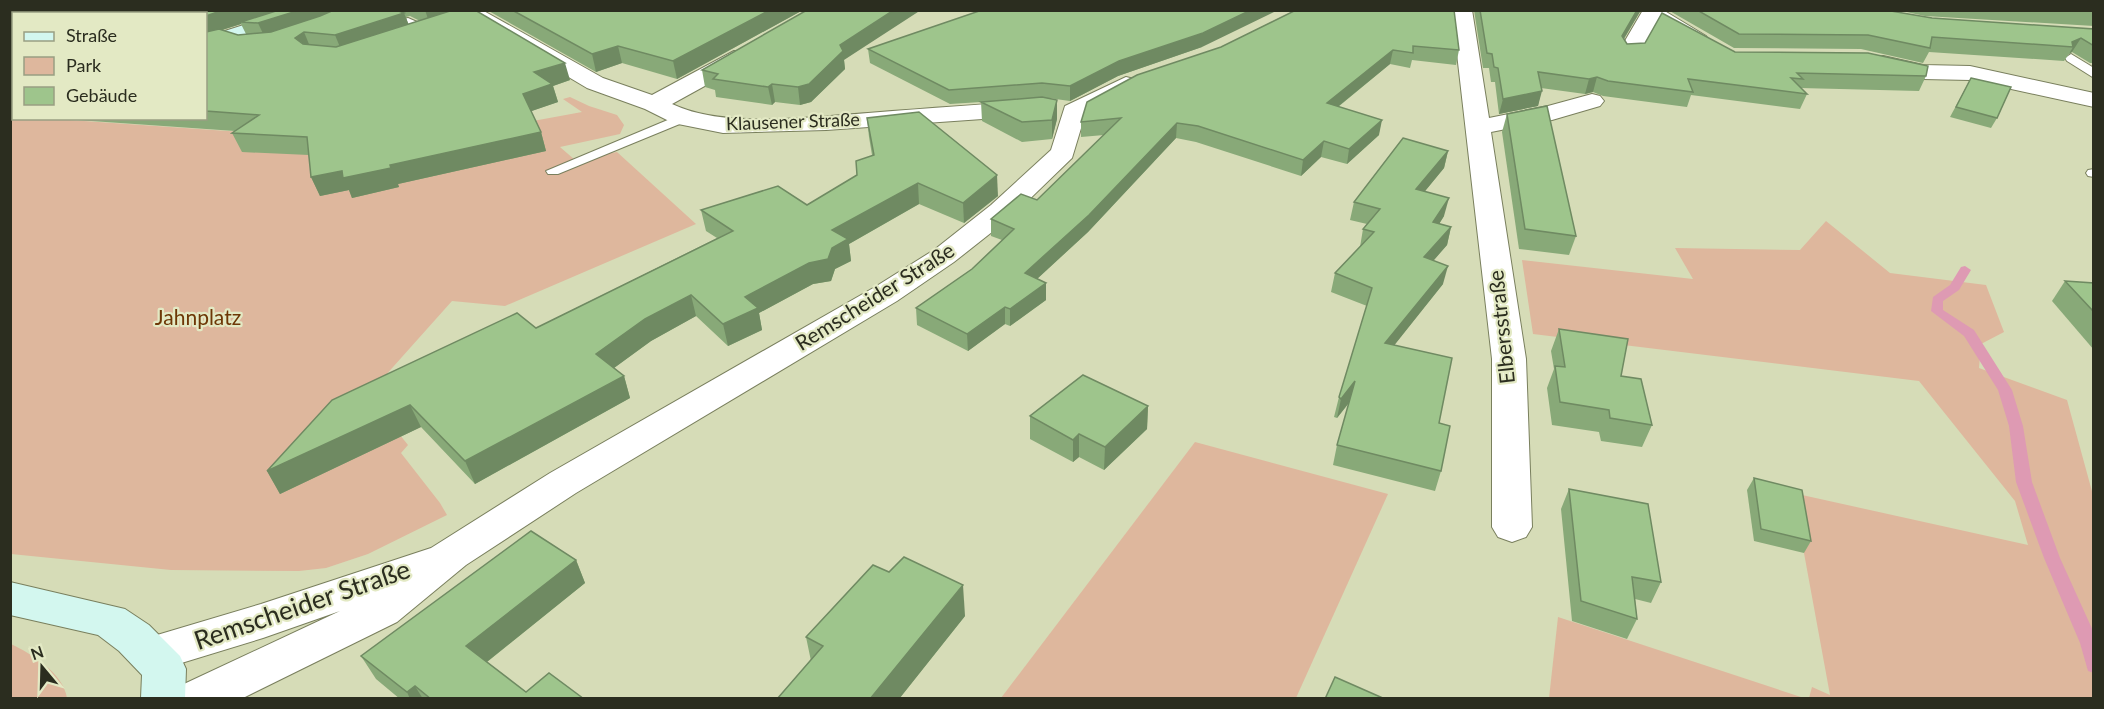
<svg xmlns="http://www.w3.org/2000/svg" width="2104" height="709" font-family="Lato,sans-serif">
  <rect width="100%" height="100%" fill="#d6dcb7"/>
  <!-- green -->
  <g fill="#deb79d">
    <polygon points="570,97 589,106 617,115 624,125 620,134 560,147 575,160 617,152 696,224 505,306 452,301 368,395 408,445 401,453 440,503 447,515 368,554 326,568 299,571 171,570 11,554 10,118 55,119 355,140 533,121 582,112 563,99"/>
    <polygon points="1826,221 1890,273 1986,285 2004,332 1981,344 1979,368 2067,400 2093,495 2093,698 1809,698 1812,687 1830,695 1793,493 2028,545 2015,501 1919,381 1533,334 1522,260 1693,279 1675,248 1800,250"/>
    <polygon points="1195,442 1388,494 1296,698 1001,698"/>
    <polygon points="1558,617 1804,698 1549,698"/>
    <path d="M11,644C32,654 63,673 67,698H11Z"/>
  </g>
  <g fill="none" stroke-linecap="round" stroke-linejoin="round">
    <!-- stream -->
    <polygon fill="#de9ab3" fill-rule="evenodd" points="1965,266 1971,270 1959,290 1943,301 1943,310 1974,330 2012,390 2023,426 2032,482 2060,558 2094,633 2094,673 2088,671 2080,643 2044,558 2016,482 2009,426 1998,390 1964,336 1931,311 1933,297 1950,285 1961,267"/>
    <!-- lane casing -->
    <g stroke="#797f5d" stroke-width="2">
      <g id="lane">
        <polygon points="408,18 433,29 435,31 429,35 394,21"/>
        <polygon points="2071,54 2094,68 2094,78 2067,61 2065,58"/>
        <polygon points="682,114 687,115 687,121 558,174 548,174 546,171"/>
        <polygon points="2094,169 2094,177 2088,176 2086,173 2088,170"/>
      </g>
    </g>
    <!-- street casing -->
    <g stroke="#797f5d" stroke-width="2">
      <g id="street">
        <path d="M456,10H482L603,78L652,95L734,51H750L753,56L750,61L672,104C724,129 811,117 868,113C920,109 972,105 1024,102L1033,104L1036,109L1033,114L1024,116L826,130L723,133L673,123L645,109L587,88Z"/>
        <polygon points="1452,10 1472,10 1489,118 1548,106 1592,94 1600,96 1604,101 1600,106 1552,120 1491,132 1526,359 1532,527 1526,537 1512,542 1498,537 1492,527 1492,359"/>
        <path d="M1643,10H1663L1706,36L1709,41L1706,46C1688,50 1671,33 1656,24L1638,56H1622L1619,51Z"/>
        <polygon points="1883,56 1923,65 1970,66 2094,93 2094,107 1970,80 1923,79 1875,68 1872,63 1875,58"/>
        <polygon points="1126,77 1134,79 1138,84 1134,89 1085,115 1072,158 1011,217 954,262 897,301 576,493 466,565 397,622 243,698 177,698 184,684 340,611 263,638 152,672 137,667 130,654 137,641 261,604 431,548 550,473 875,287 934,250 991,205 1051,150 1065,106"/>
      </g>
    </g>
    <!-- secondary casing -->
    <g stroke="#797f5d" stroke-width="2">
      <g id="secondary">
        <polygon points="291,10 324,10 321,14 206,50 206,37"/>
        <polygon points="14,97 14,111 10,112 10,98"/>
        <polygon points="10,582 125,609 149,625 180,656 186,669 185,698 141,698 142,675 119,651 98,635 10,615"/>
      </g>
    </g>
    <!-- lane -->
    <use href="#lane" fill="#fff" fill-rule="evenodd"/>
    <!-- street -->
    <use href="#street" fill="#fff" fill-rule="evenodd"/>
    <!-- secondary -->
    <use href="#secondary" fill="#d3f7ef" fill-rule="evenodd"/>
  </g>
  <!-- wall -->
  <g fill="#88a978" fill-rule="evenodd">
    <path d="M10,10H475L570,80L553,86L558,102L531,111L541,132L546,151L398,184L399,187L352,198L349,190L320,196L311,177L309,155L242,152L232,133L235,131L77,120L76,118H206V14H14V96L13,95L10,96ZM410,16L420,21L408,24L406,17ZM241,24L246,34L238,35L222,30Z"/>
    <polygon points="487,10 803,10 677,79 622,63 596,72"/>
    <polygon points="1296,10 1459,50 1456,65 1412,60 1410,68 1390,64 1338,107 1379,135 1347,164 1321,157 1301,176 1196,142 1176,138 1088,232 1037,279 1046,283 1046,300 1010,326 1005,324 968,351 917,325 916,308 972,269 1002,240 991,236 991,219 1037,200 1104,135 1081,137 1081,122 1221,47"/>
    <polygon points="1474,10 1641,10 1624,39 1627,44 1735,52 1926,76 1919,91 1800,88 1807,94 1800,109 1691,95 1687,107 1603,96 1593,92 1585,94 1541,88 1538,106 1499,114 1495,82 1491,82 1489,68 1483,68"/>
    <polygon points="1668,10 1885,10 1932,18 2094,29 2094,63 2090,63 2072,52 2069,54 2064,61 1929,52 1923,63 1861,49 1734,48"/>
    <polygon points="1897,10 2094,10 2094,26 1925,16"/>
    <polygon points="1202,47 1118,76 1070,101 1048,98 1057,119 1052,139 1022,142 982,121 981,102 950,104 870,63 868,49"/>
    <polygon points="844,60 845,69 811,102 800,105 775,102 772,105 716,97 715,90 705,87 702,70"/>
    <polygon points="1971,78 1997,118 1991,128 1950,117"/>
    <polygon points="1507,114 1576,236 1569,255 1519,249 1502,132"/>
    <polygon points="867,118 998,196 964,223 919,204 849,244 851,261 835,269 831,281 813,284 759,313 762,330 728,346 696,316 651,341 614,368 624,376 630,398 475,484 421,427 280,494 267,471 536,328 717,238 706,231 701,210 807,205 857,175 872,155 869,137"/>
    <polygon points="1448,151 1444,168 1425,191 1444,216 1439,224 1451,227 1447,245 1433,261 1443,284 1394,345 1439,423 1441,471 1435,491 1333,465 1337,445 1349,403 1337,418 1334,417 1339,397 1367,306 1331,292 1335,273 1360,247 1363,229 1367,224 1350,220 1354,202"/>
    <polygon points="2065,281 2094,283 2094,350 2052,301"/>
    <polygon points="1559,329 1652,425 1642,447 1601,441 1599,432 1552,425 1547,388 1554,369 1551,351"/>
    <polygon points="1148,406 1147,429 1104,470 1079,457 1073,462 1030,439 1030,416"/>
    <polygon points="1754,478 1811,541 1804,553 1754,541 1747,490"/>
    <polygon points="1569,489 1661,582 1651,603 1635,599 1637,619 1627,639 1572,621 1561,509"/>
    <polygon points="576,560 585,583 487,662 526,692 584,699 400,699 376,679 361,656"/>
    <polygon points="965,616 899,699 777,699 811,661 806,637"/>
  </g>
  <!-- shaded-wall -->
  <g fill="#6f8a62">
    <polygon points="223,10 282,10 241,22 241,24 206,35 206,16"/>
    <polygon points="300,10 331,10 334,19 266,40 258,23"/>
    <polygon points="425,10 459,10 430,25"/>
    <polygon points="770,10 803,10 677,79 673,61"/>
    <polygon points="894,10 921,10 844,60 845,69 811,102 800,105 798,87 840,45"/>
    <polygon points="1251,10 1278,10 1202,47 1118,76 1070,101 1070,86 1119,61"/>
    <polygon points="1637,10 1641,10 1617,50 1622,36"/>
    <polygon points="404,13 411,30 342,52 335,35"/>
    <polygon points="304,32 311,49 295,38"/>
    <polygon points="2081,38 2072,52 2069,54 2073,47 2072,42"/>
    <polygon points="618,46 622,63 596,72 592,54"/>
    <polygon points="1393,50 1390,64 1324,118 1327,103"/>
    <polygon points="565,63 570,80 553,86 558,102 529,112 523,94 534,72"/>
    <polygon points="1597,77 1593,92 1585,94 1589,79"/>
    <polygon points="772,84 775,102 772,105 768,87"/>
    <polygon points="1542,91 1538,106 1499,114 1503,99"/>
    <polygon points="1057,100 1057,119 1052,139 1052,120"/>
    <polygon points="1382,120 1379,135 1347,164 1349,149"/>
    <polygon points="1177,123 1176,138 1088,232 1025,290 1025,273"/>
    <polygon points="541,132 546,151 398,184 399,187 352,198 349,190 320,196 311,177 342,171 390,165"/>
    <polygon points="1324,141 1321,157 1301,176 1303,160"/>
    <polygon points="1448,151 1444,168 1412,207 1416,189"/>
    <polygon points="997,175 998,196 964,223 963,203"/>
    <polygon points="918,183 919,204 849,244 851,261 835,269 831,281 813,284 759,313 762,330 728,346 723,324 745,297 832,248 832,230"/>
    <polygon points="1449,198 1444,216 1429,240 1433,222"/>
    <polygon points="1451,227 1447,245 1420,276 1424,257"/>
    <polygon points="1448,266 1443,284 1381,362 1385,343"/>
    <polygon points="1046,283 1046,300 1010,326 1010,309"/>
    <polygon points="691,295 696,316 651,341 603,376 596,354 645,319"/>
    <polygon points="1005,307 1005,324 968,351 967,334"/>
    <polygon points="624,376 630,398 475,484 465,461"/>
    <polygon points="1355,381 1351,400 1337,418 1341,399"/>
    <polygon points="410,405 421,427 280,494 267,471"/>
    <polygon points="1148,406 1147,429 1104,470 1105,447"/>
    <polygon points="1079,434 1079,457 1073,462 1073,440"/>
    <polygon points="576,560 585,583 478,669 466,646"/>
    <polygon points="963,585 965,616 899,699 870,699"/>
    <polygon points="415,686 423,699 410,699 407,692"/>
  </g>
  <!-- building -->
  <g fill="#9ec58c" stroke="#6f8a62" stroke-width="1.5">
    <polygon points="10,10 223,10 206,16 206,14 14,14 14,83 10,83"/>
    <polygon points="279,10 300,10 258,23 241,22"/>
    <polygon points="334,10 396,10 404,13 335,35 304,32 295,38 303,44 336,47 453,10 475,10 565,63 534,72 552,84 523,94 541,132 390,165 391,168 343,178 342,171 311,177 307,137 232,133 259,115 206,111 206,32 219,29 238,35 271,32 320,16"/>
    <polygon points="512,10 770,10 673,61 618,46 592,54"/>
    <polygon points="807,10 894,10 840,45 843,51 809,84 798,87 772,84 768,87 713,79 718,74 702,70"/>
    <polygon points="982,10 1251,10 1203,33 1119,61 1070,86 1042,83 949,90 868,49"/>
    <polygon points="1296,10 1454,10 1459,50 1413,46 1413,53 1393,50 1327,103 1382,120 1349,149 1324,141 1303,160 1198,126 1177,123 1089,215 1025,273 1046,283 1010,309 1005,307 967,334 916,308 972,269 1014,229 991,219 1021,194 1037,200 1121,118 1081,122 1087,102 1137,75 1221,47"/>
    <polygon points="1480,10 1637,10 1622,36 1627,44 1645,43 1662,13 1735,52 1868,53 1928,66 1926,76 1797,73 1803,79 1791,78 1807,94 1688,79 1693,92 1608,81 1597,77 1589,79 1538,72 1542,91 1503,99 1498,68 1494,67 1492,54 1487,53"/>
    <polygon points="1697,10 1885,10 1932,18 2094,29 2094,46 2081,38 2072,42 2073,47 1932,37 1930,48 1868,35 1739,34"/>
    <polygon points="1971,78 2011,87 1997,118 1956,107"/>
    <polygon points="1042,97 1057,100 1052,120 1022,122 981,102"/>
    <polygon points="1547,106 1576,236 1525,229 1507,114"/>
    <polygon points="919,112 997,175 963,203 918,183 832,230 848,239 832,248 828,259 809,263 745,297 758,308 723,324 691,295 645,319 596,354 624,376 465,461 410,405 267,471 332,400 517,313 536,328 733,231 701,210 778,186 807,205 857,175 856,161 874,155 867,118"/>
    <polygon points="1403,138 1448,151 1416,189 1449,198 1433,222 1451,227 1424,257 1448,266 1385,343 1452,358 1439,423 1450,426 1441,471 1337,445 1355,381 1341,399 1339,397 1372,288 1335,273 1374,232 1363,229 1380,209 1354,202"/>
    <polygon points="2065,281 2094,283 2094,312"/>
    <polygon points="1559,329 1628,339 1621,376 1641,379 1652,425 1610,418 1609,410 1560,402 1555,366 1565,367"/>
    <polygon points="1083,375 1148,406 1105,447 1079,434 1073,440 1030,416"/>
    <polygon points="1754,478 1802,490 1811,541 1761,529"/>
    <polygon points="1569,489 1648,504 1661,582 1632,577 1637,619 1581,601"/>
    <polygon points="531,531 576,560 466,646 526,692 549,673 584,699 431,699 415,686 407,692 361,656"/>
    <polygon points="904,557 963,585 870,699 777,699 823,646 806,637 873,565 889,572"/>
    <polygon points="1335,677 1385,699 1325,699"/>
  </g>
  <g text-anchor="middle" stroke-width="4.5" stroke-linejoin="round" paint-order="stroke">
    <!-- far-street labels -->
    <g font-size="18" fill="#2b2d1f" stroke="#e3e9c4">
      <text transform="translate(793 122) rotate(-2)" y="6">Klausener Straße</text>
    </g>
    <!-- street labels -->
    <g font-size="21" fill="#2b2d1f" stroke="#e3e9c4">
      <text transform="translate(875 297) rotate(-32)" y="7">Remscheider Straße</text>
      <text transform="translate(1502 327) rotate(-96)" y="7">Elbersstraße</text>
    </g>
    <!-- park labels -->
    <g font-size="21" fill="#6d3706" stroke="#e3e9c4">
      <text x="198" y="325">Jahnplatz</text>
    </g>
    <!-- near-street labels -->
    <g font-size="26" fill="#2b2d1f" stroke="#e3e9c4">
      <text transform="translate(302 605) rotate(-19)" y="9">Remscheider Straße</text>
    </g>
  </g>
  <!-- border -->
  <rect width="2104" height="709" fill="none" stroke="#2b2d1f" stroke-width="24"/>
  <!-- legend -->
  <rect x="12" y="12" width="195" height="108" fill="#e3e9c4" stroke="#999e82" stroke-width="1.5"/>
  <rect x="24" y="32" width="30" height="9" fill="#d3f7ef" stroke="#999e82" stroke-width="1.5"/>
  <text x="66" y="42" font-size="18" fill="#2b2d1f">Straße</text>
  <rect x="24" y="57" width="30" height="18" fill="#deb79d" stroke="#999e82" stroke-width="1.5"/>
  <text x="66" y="72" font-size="18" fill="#2b2d1f">Park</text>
  <rect x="24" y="87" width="30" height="18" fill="#9ec58c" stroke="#999e82" stroke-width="1.5"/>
  <text x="66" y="102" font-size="18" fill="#2b2d1f">Gebäude</text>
  <!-- north arrow -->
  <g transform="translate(42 667) rotate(341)" stroke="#e3e9c4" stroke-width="4.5" paint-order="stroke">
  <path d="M0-4.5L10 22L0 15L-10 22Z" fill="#2b2d1f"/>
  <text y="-9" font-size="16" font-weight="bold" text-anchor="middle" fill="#2b2d1f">N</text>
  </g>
</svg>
